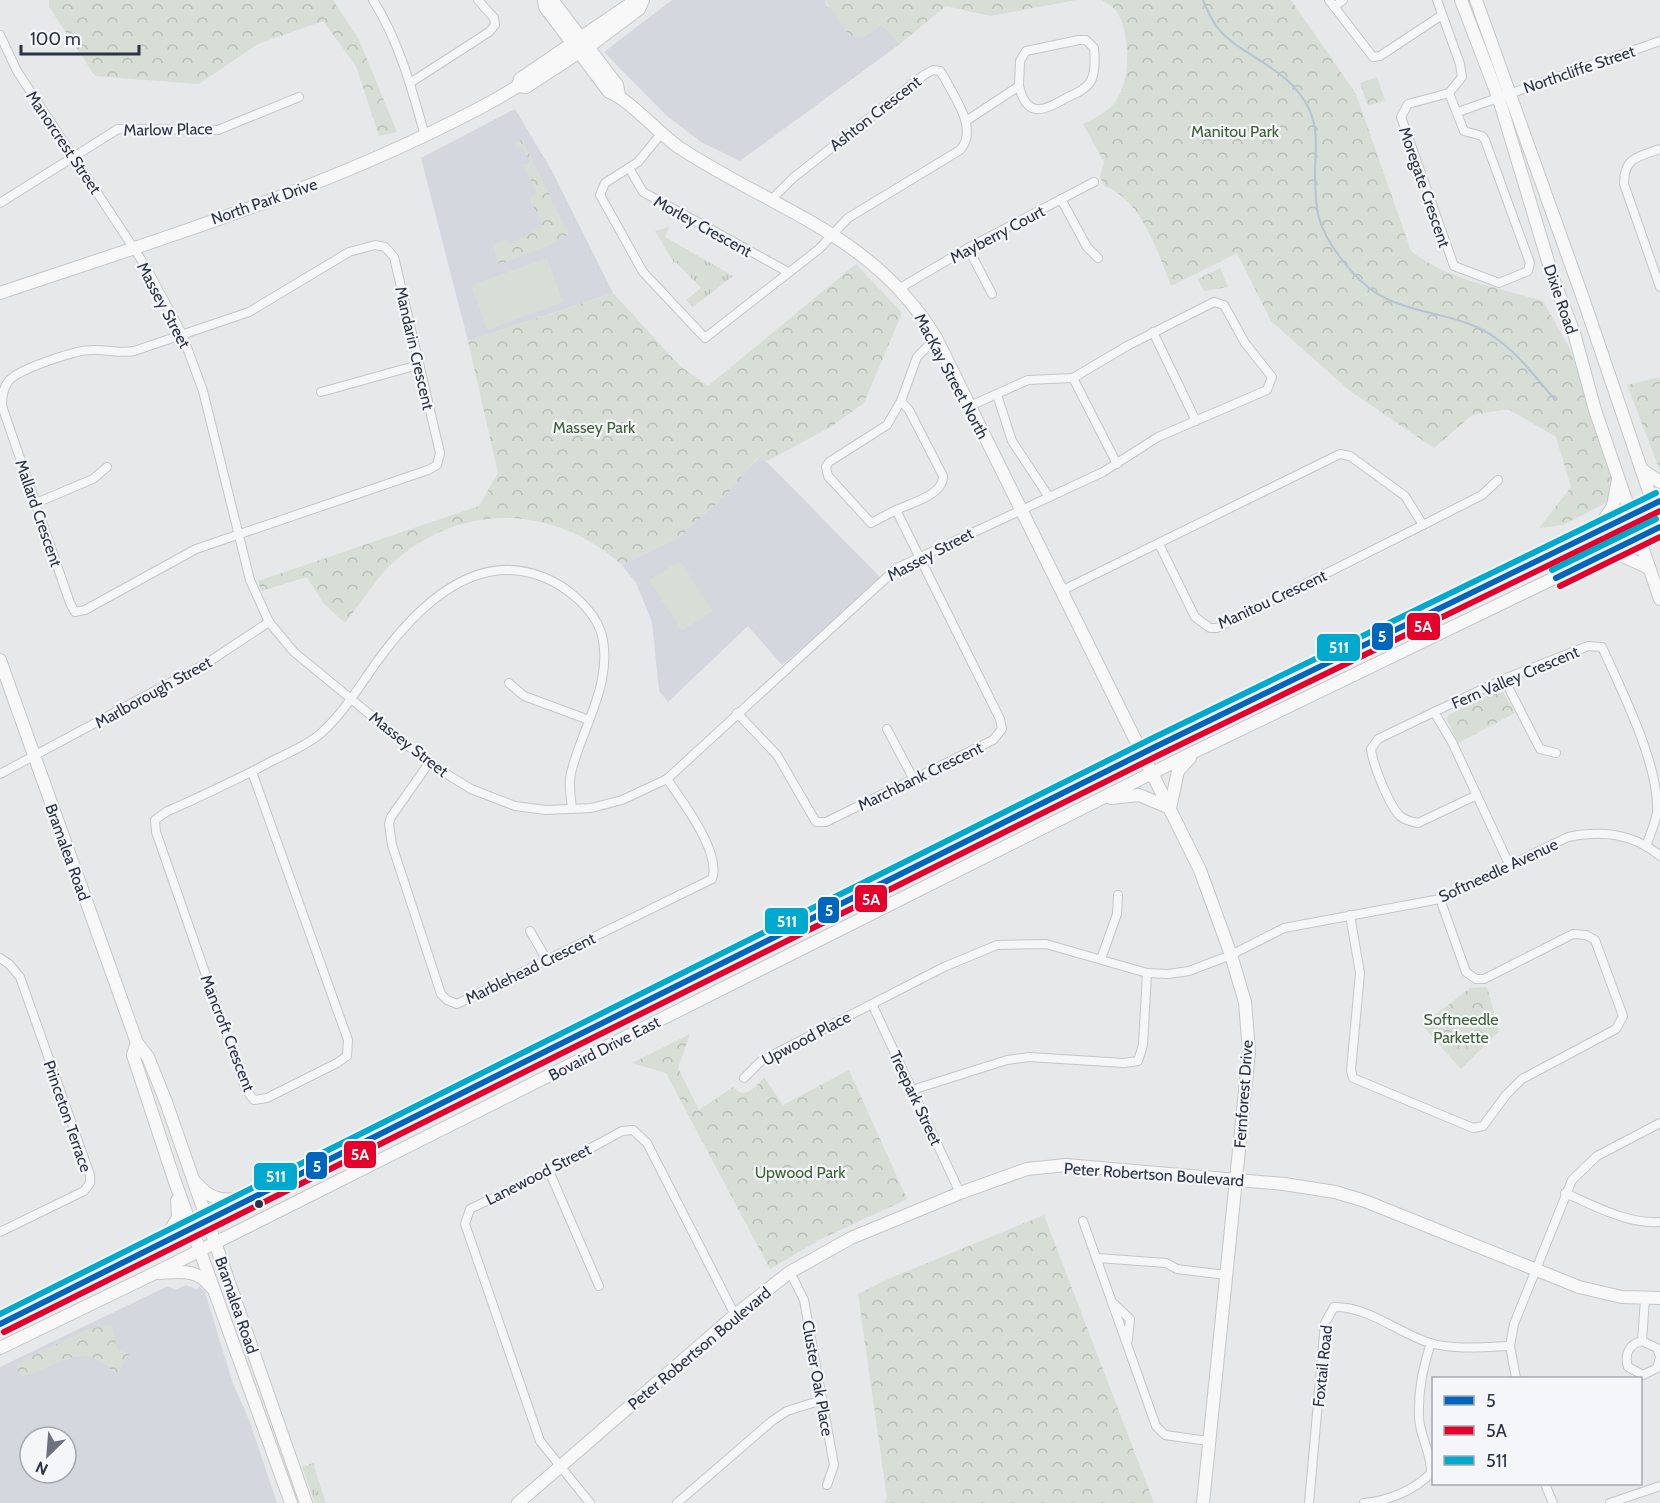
<svg xmlns="http://www.w3.org/2000/svg" width="1660" height="1503" font-family="Cabin,sans-serif">
  <defs>
    <pattern id="grass-tufts" width="24" height="20" patternUnits="userSpaceOnUse" patternTransform="scale(1.5)"><rect width="24" height="20" fill="#d6ded6"/><path d="M3 7l-1-3M5 7V3M7 7l1-3M15 17l-1-3M17 17v-4M19 17l1-3" fill="none" stroke="#b8bfb9"/></pattern>
    <pattern id="forest-crowns" width="20" height="18" patternUnits="userSpaceOnUse" patternTransform="scale(1.5)"><rect width="20" height="18" fill="#d6ded6"/><path d="M2 6a3 3 0 1 1 6 0M12 15a3 3 0 1 1 6 0" fill="none" stroke="#b8bfb9"/></pattern>
  </defs>
  <rect width="100%" height="100%" fill="#e6e8ea"/>
  <!-- built -->
  <g fill="#d4d7dd" fill-rule="evenodd">
    <polygon points="672,0 825,0 827,6 882,25 900,44 740,161 701,142 666,115 604,52"/>
    <polygon points="515,109 552,171 613,293 468,341 421,158"/>
    <polygon points="761,456 882,579 782,665 748,626 668,702 659,691 652,622 636,583 622,565 680,537"/>
    <path d="M186,1285L196,1289L200,1286L205,1292L232,1381L249,1420L277,1503H0V1367L168,1286L175,1290ZM30,1437H66V1473H30Z"/>
  </g>
  <!-- grass -->
  <g fill="url(#grass-tufts)">
    <polygon points="669,227 665,237 733,276 693,307 686,300 701,288 676,262 674,263 655,231"/>
    <polygon points="313,1463 326,1503 315,1503 302,1467"/>
  </g>
  <!-- forest -->
  <g fill="url(#forest-crowns)">
    <polygon points="49,0 333,0 359,40 397,132 379,136 356,66 323,21 258,44 199,84 95,76 49,7"/>
    <polygon points="825,0 1076,0 991,16 946,6 900,44 882,25 863,38 849,35"/>
    <path d="M1102,0H1291L1356,94L1411,251C1447,280 1499,288 1543,301L1570,349L1619,496L1563,525L1539,528L1571,487L1556,437L1508,409L1472,415L1434,448L1350,391L1271,321L1237,253L1171,286C1158,252 1141,199 1104,186L1100,177L1104,162L1083,124C1096,117 1109,112 1117,99C1131,79 1130,32 1117,12C1114,7 1106,3 1102,0Z"/>
    <polygon points="1377,77 1385,100 1368,106 1360,83"/>
    <polygon points="522,139 569,234 548,246 499,265 493,246 506,239 511,244 543,226 529,198 537,193 523,165 530,162 522,148 517,149 514,145"/>
    <path d="M856,264L902,313L864,403L829,428L767,461L761,456L757,459L728,493L680,537L622,565C556,506 466,501 397,559C377,576 361,603 345,623L324,604L307,577L261,591L258,581L479,506L498,473L468,341L613,293L680,366L708,386Z"/>
    <polygon points="1220,268 1228,287 1204,291 1198,279"/>
    <polygon points="1660,377 1660,470 1627,385"/>
    <polygon points="1501,689 1515,713 1458,743 1447,720 1448,715"/>
    <polygon points="1487,987 1499,1031 1461,1069 1422,1025 1470,988"/>
    <path d="M690,1034L678,1068L699,1110L733,1087C745,1101 756,1087 764,1077L783,1105L849,1070L907,1199L821,1239L770,1269L666,1073L632,1063Z"/>
    <polygon points="1044,1215 1154,1503 884,1503 887,1498 858,1294 888,1279"/>
    <path d="M112,1325L117,1349L129,1354L117,1375C81,1337 60,1367 22,1377L15,1365L85,1330Z"/>
  </g>
  <!-- pitch -->
  <g fill="#d6ded6">
    <polygon points="547,258 563,302 487,330 471,285"/>
    <polygon points="680,561 713,611 682,631 649,580"/>
  </g>
  <g fill="none" stroke-linecap="round" stroke-linejoin="round">
    <!-- stream -->
    <path stroke="#b4c4d5" stroke-width="2" d="M1203,0C1206,7 1209,14 1213,21C1234,56 1287,63 1309,109C1318,127 1316,149 1315,168C1315,183 1315,202 1319,218C1325,241 1350,273 1369,288C1396,309 1435,312 1467,323C1505,336 1530,370 1555,400"/>
    <!-- street casing -->
    <g stroke="#c4c6c8" stroke-width="10">
      <g id="street">
        <path d="M373,0C399,41 412,89 425,136"/>
        <polyline points="1329,0 1373,57 1380,56 1442,15"/>
        <polyline points="1437,0 1460,64 1462,77 1449,93"/>
        <polyline points="1334,7 1343,0"/>
        <polyline points="0,35 17,71 146,267 182,334 203,391 250,580 269,622 294,652 429,763 471,789 515,806 546,810 591,808 622,800 667,779 897,568 1103,472 1158,437 1267,390 1272,377 1245,343 1224,305 1214,302 1127,346 1073,378 1028,380 970,406"/>
        <polyline points="410,83 489,32 495,25 494,18 478,0"/>
        <polygon points="1449,93 1464,131 1482,136 1485,140 1530,263 1528,271 1499,283 1454,266 1401,117 1408,104"/>
        <polyline points="1458,112 1660,41"/>
        <path d="M966,121L1019,86C1027,120 1045,110 1068,97C1077,93 1086,89 1091,81C1095,72 1095,58 1094,48L1086,40H1079L1026,51L1020,61L1019,86"/>
        <path d="M661,134L638,162L605,183L600,195L643,272L705,338L819,249L848,218L960,150C979,129 954,97 944,77L940,71L933,70L924,75L793,178L771,200"/>
        <path d="M1660,149C1638,157 1624,157 1624,184L1660,287"/>
        <polyline points="629,168 643,192 788,272"/>
        <polyline points="1061,199 1087,247 1098,258"/>
        <polyline points="0,203 118,129 218,130 299,97"/>
        <path d="M375,245L385,247L394,257L440,453L437,465L428,470L196,549L85,610L75,612L70,603L2,406C2,396 3,384 13,377C27,367 75,350 92,350C107,349 119,354 134,351L249,312L349,252Z"/>
        <polyline points="968,248 992,294"/>
        <polyline points="900,288 968,248 1094,182"/>
        <polyline points="1153,332 1196,421"/>
        <polyline points="1073,378 1117,464"/>
        <polyline points="321,392 418,365"/>
        <polyline points="997,395 1012,441 1049,497"/>
        <polyline points="36,503 93,479 107,467"/>
        <path d="M896,510C911,503 944,495 943,476L909,410L901,401"/>
        <polyline points="1159,544 1195,617 1210,628 1217,628 1423,525"/>
        <polyline points="1061,591 1340,454 1350,456 1405,496 1423,525 1482,495 1498,480"/>
        <polyline points="1504,679 1540,749 1556,753"/>
        <polyline points="509,683 524,696 589,720"/>
        <path d="M1434,712L1504,679L1588,646L1602,647C1621,689 1660,766 1657,813C1655,824 1650,834 1647,844"/>
        <polyline points="737,713 777,755 816,822 826,822 993,740 1002,729 1000,719 896,510 871,523 828,476 826,467 829,462 887,425 901,401 917,357 936,338"/>
        <polyline points="887,729 913,778"/>
        <path d="M429,763L391,817L389,824L392,845L441,994L447,1000L457,1004L712,879C722,853 682,801 667,779"/>
        <path d="M252,772L348,1040L347,1056L337,1063L267,1098L254,1100L246,1090L156,832L155,820L166,812C201,796 237,780 272,761C288,753 306,746 320,734C342,715 359,687 376,663C414,610 473,549 543,577C566,586 593,608 601,632C615,681 582,727 571,773C568,785 571,797 572,809"/>
        <polyline points="0,774 207,663 269,622"/>
        <path d="M1475,796L1418,823C1412,822 1405,820 1400,816C1389,805 1373,765 1371,749L1378,739L1434,712L1452,742L1509,864"/>
        <polyline points="1350,915 1360,973 1351,1070 1353,1078 1473,1128 1483,1126 1506,1095 1522,1079 1616,1029 1623,1016 1595,940 1586,935 1573,934 1484,979 1476,979 1466,972 1440,899"/>
        <polyline points="530,931 547,960"/>
        <polyline points="0,958 9,964 20,977 90,1175 90,1183 84,1191 0,1232"/>
        <polyline points="1101,959 1117,914 1118,895"/>
        <polyline points="872,1004 960,1193"/>
        <path d="M744,1078L761,1061L944,967L997,945L1046,944L1147,973L1168,974L1189,971L1231,955L1284,928L1440,899L1568,837C1602,830 1633,833 1660,856"/>
        <polyline points="912,1090 1007,1060 1029,1057 1124,1063 1138,1061 1143,1045 1147,973"/>
        <polyline points="549,1171 599,1286"/>
        <path d="M1565,1193C1595,1206 1627,1224 1660,1222"/>
        <polyline points="1083,1221 1156,1426 1165,1435 1208,1441"/>
        <polyline points="1098,1258 1166,1263 1177,1269 1226,1275"/>
        <polyline points="790,1272 804,1300 834,1465 827,1485"/>
        <polyline points="1112,1302 1130,1319 1128,1339"/>
        <polyline points="1642,1341 1645,1299"/>
        <path d="M1660,1357L1657,1348L1642,1341C1629,1344 1624,1354 1628,1367L1643,1375L1657,1368L1660,1358"/>
        <polyline points="1516,1378 1510,1346 1514,1324 1572,1180 1597,1156 1660,1123"/>
        <polyline points="1545,1484 1553,1503"/>
        <polyline points="590,1503 540,1441 465,1224 470,1209 549,1171 622,1131 633,1130 647,1143 735,1315"/>
        <polyline points="677,1503 772,1421 787,1411 822,1400"/>
        <path d="M1309,1503L1325,1323L1334,1307C1368,1306 1398,1333 1430,1343C1455,1350 1485,1347 1510,1346"/>
        <path d="M1364,1503C1388,1501 1415,1490 1431,1473C1432,1454 1420,1437 1419,1418C1418,1394 1423,1366 1431,1343"/>
        <polyline points="1610,1503 1660,1486"/>
      </g>
    </g>
    <!-- secondary casing -->
    <g stroke="#c4c6c8" stroke-width="14">
      <g id="secondary">
        <path d="M544,0L545,7L609,92C628,98 659,134 680,148C776,211 873,234 936,338L1200,870L1231,955L1245,1002L1249,1052L1203,1503"/>
        <polyline points="552,0 617,85 619,95"/>
        <polyline points="1461,0 1499,99 1553,278 1574,333 1595,410 1660,599"/>
        <polyline points="1476,0 1584,301 1660,524"/>
        <polyline points="518,86 526,87 595,42 639,9 643,0"/>
        <path d="M0,293C169,236 343,184 500,97L518,86L520,79L636,0"/>
        <polyline points="1641,469 1660,482"/>
        <polyline points="1596,532 1613,506 1618,480"/>
        <polyline points="1612,551 1649,568"/>
        <polyline points="0,660 137,1043 148,1057 166,1102 306,1503"/>
        <polyline points="1111,798 1139,795 1170,808"/>
        <polyline points="1170,808 1178,771 1190,758"/>
        <polyline points="137,1043 133,1055 174,1179 291,1503"/>
        <path d="M196,1183C210,1199 222,1202 244,1198"/>
        <polyline points="164,1242 178,1217 177,1201"/>
        <path d="M159,1273C179,1272 198,1268 211,1287"/>
        <polyline points="0,1324 678,987 1155,747 1660,501"/>
        <polyline points="0,1348 155,1273 1198,750 1660,527"/>
        <polyline points="518,1503 735,1315 790,1272 851,1238 960,1193 1027,1169 1066,1165 1284,1184 1335,1192 1365,1201 1579,1287 1622,1297 1660,1298"/>
      </g>
    </g>
    <!-- street -->
    <use href="#street" stroke="#f5f6f7" stroke-width="8"/>
    <!-- secondary -->
    <use href="#secondary" stroke="#f8f8f8" stroke-width="12"/>
    <!-- bus-1 casing -->
    <g stroke="#f4f6f9" stroke-width="10">
      <g id="bus-1">
        <polyline points="1556,578 1660,527"/>
        <polyline points="0,1324 1155,747 1660,501"/>
      </g>
    </g>
    <!-- bus-2 casing -->
    <g stroke="#f4f6f9" stroke-width="10">
      <g id="bus-2">
        <polyline points="1560,586 1660,537"/>
        <polyline points="4,1332 1159,755 1660,511"/>
      </g>
    </g>
    <!-- bus-3 casing -->
    <g stroke="#f4f6f9" stroke-width="10">
      <g id="bus-3">
        <polyline points="1552,570 1656,519"/>
        <polyline points="0,1314 1151,739 1656,493"/>
      </g>
    </g>
    <!-- bus-1 -->
    <use href="#bus-1" stroke="#0065bd" stroke-width="6"/>
    <!-- bus-2 -->
    <use href="#bus-2" stroke="#e4002b" stroke-width="6"/>
    <!-- bus-3 -->
    <use href="#bus-3" stroke="#00a9ce" stroke-width="6"/>
  </g>
  <!-- markers -->
  <circle fill="#2b3445" stroke="#f4f6f9" stroke-width="2" cx="259" cy="1204" r="5"/>
  <g text-anchor="middle" stroke-width="4.5" stroke-linejoin="round" paint-order="stroke">
    <!-- street labels -->
    <g font-size="16" fill="#2b3445" stroke="#f4f6f9">
      <text transform="translate(1579 69) rotate(-19)" y="6">Northcliffe Street</text>
      <text transform="translate(875 113) rotate(-38)" y="6">Ashton Crescent</text>
      <text transform="translate(168 129) rotate(-1)" y="6">Marlow Place</text>
      <text transform="translate(64 142) rotate(56)" y="6">Manorcrest Street</text>
      <text transform="translate(1425 187) rotate(71)" y="6">Moregate Crescent</text>
      <text transform="translate(264 201) rotate(-19)" y="6">North Park Drive</text>
      <text transform="translate(703 226) rotate(29)" y="6">Morley Crescent</text>
      <text transform="translate(997 234) rotate(-28)" y="6">Mayberry Court</text>
      <text transform="translate(1561 299) rotate(71)" y="6">Dixie Road</text>
      <text transform="translate(164 305) rotate(62)" y="6">Massey Street</text>
      <text transform="translate(415 348) rotate(77)" y="6">Mandarin Crescent</text>
      <text transform="translate(952 376) rotate(62)" y="6">MacKay Street North</text>
      <text transform="translate(39 513) rotate(71)" y="6">Mallard Crescent</text>
      <text transform="translate(930 554) rotate(-28)" y="6">Massey Street</text>
      <text transform="translate(1272 599) rotate(-25)" y="6">Manitou Crescent</text>
      <text transform="translate(1515 677) rotate(-23)" y="6">Fern Valley Crescent</text>
      <text transform="translate(153 692) rotate(-29)" y="6">Marlborough Street</text>
      <text transform="translate(409 744) rotate(38)" y="6">Massey Street</text>
      <text transform="translate(920 776) rotate(-26)" y="6">Marchbank Crescent</text>
      <text transform="translate(68 852) rotate(70)" y="6">Bramalea Road</text>
      <text transform="translate(1498 870) rotate(-25)" y="6">Softneedle Avenue</text>
      <text transform="translate(530 968) rotate(-26)" y="6">Marblehead Crescent</text>
      <text transform="translate(228 1033) rotate(69)" y="6">Mancroft Crescent</text>
      <text transform="translate(806 1038) rotate(-28)" y="6">Upwood Place</text>
      <text transform="translate(604 1048) rotate(-27)" y="6">Bovaird Drive East</text>
      <text transform="translate(1243 1094) rotate(-86)" y="6">Fernforest Drive</text>
      <text transform="translate(916 1098) rotate(65)" y="6">Treepark Street</text>
      <text transform="translate(68 1116) rotate(71)" y="6">Princeton Terrace</text>
      <text transform="translate(538 1174) rotate(-27)" y="6">Lanewood Street</text>
      <text transform="translate(1154 1174) rotate(4)" y="6">Peter Robertson Boulevard</text>
      <text transform="translate(237 1305) rotate(71)" y="6">Bramalea Road</text>
      <text transform="translate(699 1348) rotate(-40)" y="6">Peter Robertson Boulevard</text>
      <text transform="translate(1322 1366) rotate(-84)" y="6">Foxtail Road</text>
      <text transform="translate(818 1378) rotate(80)" y="6">Cluster Oak Place</text>
    </g>
    <!-- park labels -->
    <g font-size="16" fill="#3f6138" stroke="#f4f6f9">
      <text x="1235" y="137">Manitou Park</text>
      <text x="594" y="433">Massey Park</text>
      <text x="1461" y="1025">Softneedle<tspan x="1461" dy="18">Parkette</tspan></text>
      <text x="800" y="1178">Upwood Park</text>
    </g>
  </g>
  <g stroke="#f4f6f9" stroke-width="2">
    <rect x="1406" y="612" width="35" height="29" rx="6" fill="#e4002b"/>
    <rect x="1371" y="622" width="23" height="29" rx="6" fill="#0065bd"/>
    <rect x="1316" y="633" width="45" height="29" rx="6" fill="#00a9ce"/>
    <rect x="854" y="884" width="34" height="29" rx="6" fill="#e4002b"/>
    <rect x="817" y="896" width="23" height="28" rx="6" fill="#0065bd"/>
    <rect x="764" y="907" width="45" height="28" rx="6" fill="#00a9ce"/>
    <rect x="343" y="1140" width="34" height="29" rx="6" fill="#e4002b"/>
    <rect x="305" y="1151" width="23" height="29" rx="6" fill="#0065bd"/>
    <rect x="253" y="1162" width="45" height="29" rx="6" fill="#00a9ce"/>
  </g>
  <g font-size="16" text-anchor="middle" font-weight="bold" fill="#fff">
    <text x="1423" y="632">5A</text>
    <text x="1382" y="642">5</text>
    <text x="1339" y="653">511</text>
    <text x="871" y="905">5A</text>
    <text x="829" y="916">5</text>
    <text x="787" y="927">511</text>
    <text x="360" y="1160">5A</text>
    <text x="317" y="1172">5</text>
    <text x="276" y="1182">511</text>
  </g>
  <!-- legend -->
  <rect x="1432" y="1377" width="210" height="108" fill="#f4f6f9" stroke="#a4a8b1" stroke-width="1.5"/>
  <rect x="1444" y="1396" width="30" height="9" fill="#0065bd" stroke="#a4a8b1" stroke-width="1.5"/>
  <text x="1486" y="1407" font-size="18" fill="#2b3445">5</text>
  <rect x="1444" y="1426" width="30" height="9" fill="#e4002b" stroke="#a4a8b1" stroke-width="1.5"/>
  <text x="1486" y="1437" font-size="18" fill="#2b3445">5A</text>
  <rect x="1444" y="1456" width="30" height="9" fill="#00a9ce" stroke="#a4a8b1" stroke-width="1.5"/>
  <text x="1486" y="1467" font-size="18" fill="#2b3445">511</text>
  <!-- north arrow -->
  <g transform="translate(48 1455) rotate(205)"><circle r="28" fill="#f4f6f9" stroke="#a4a8b1" stroke-width="1.5"/>
  <path d="M0-4.5L10 22L0 15L-10 22Z" fill="#6c737f"/>
  <text y="-9" font-size="16" font-weight="bold" text-anchor="middle" fill="#2b3445">N</text>
  </g>
  <!-- scale -->
  <path d="M21 45v9h118v-9" fill="none" stroke="#2b3445" stroke-width="3"/>
  <text x="30" y="45" font-size="18" fill="#2b3445" stroke="#f4f6f9" stroke-width="4.5" paint-order="stroke">100 m</text>
</svg>
